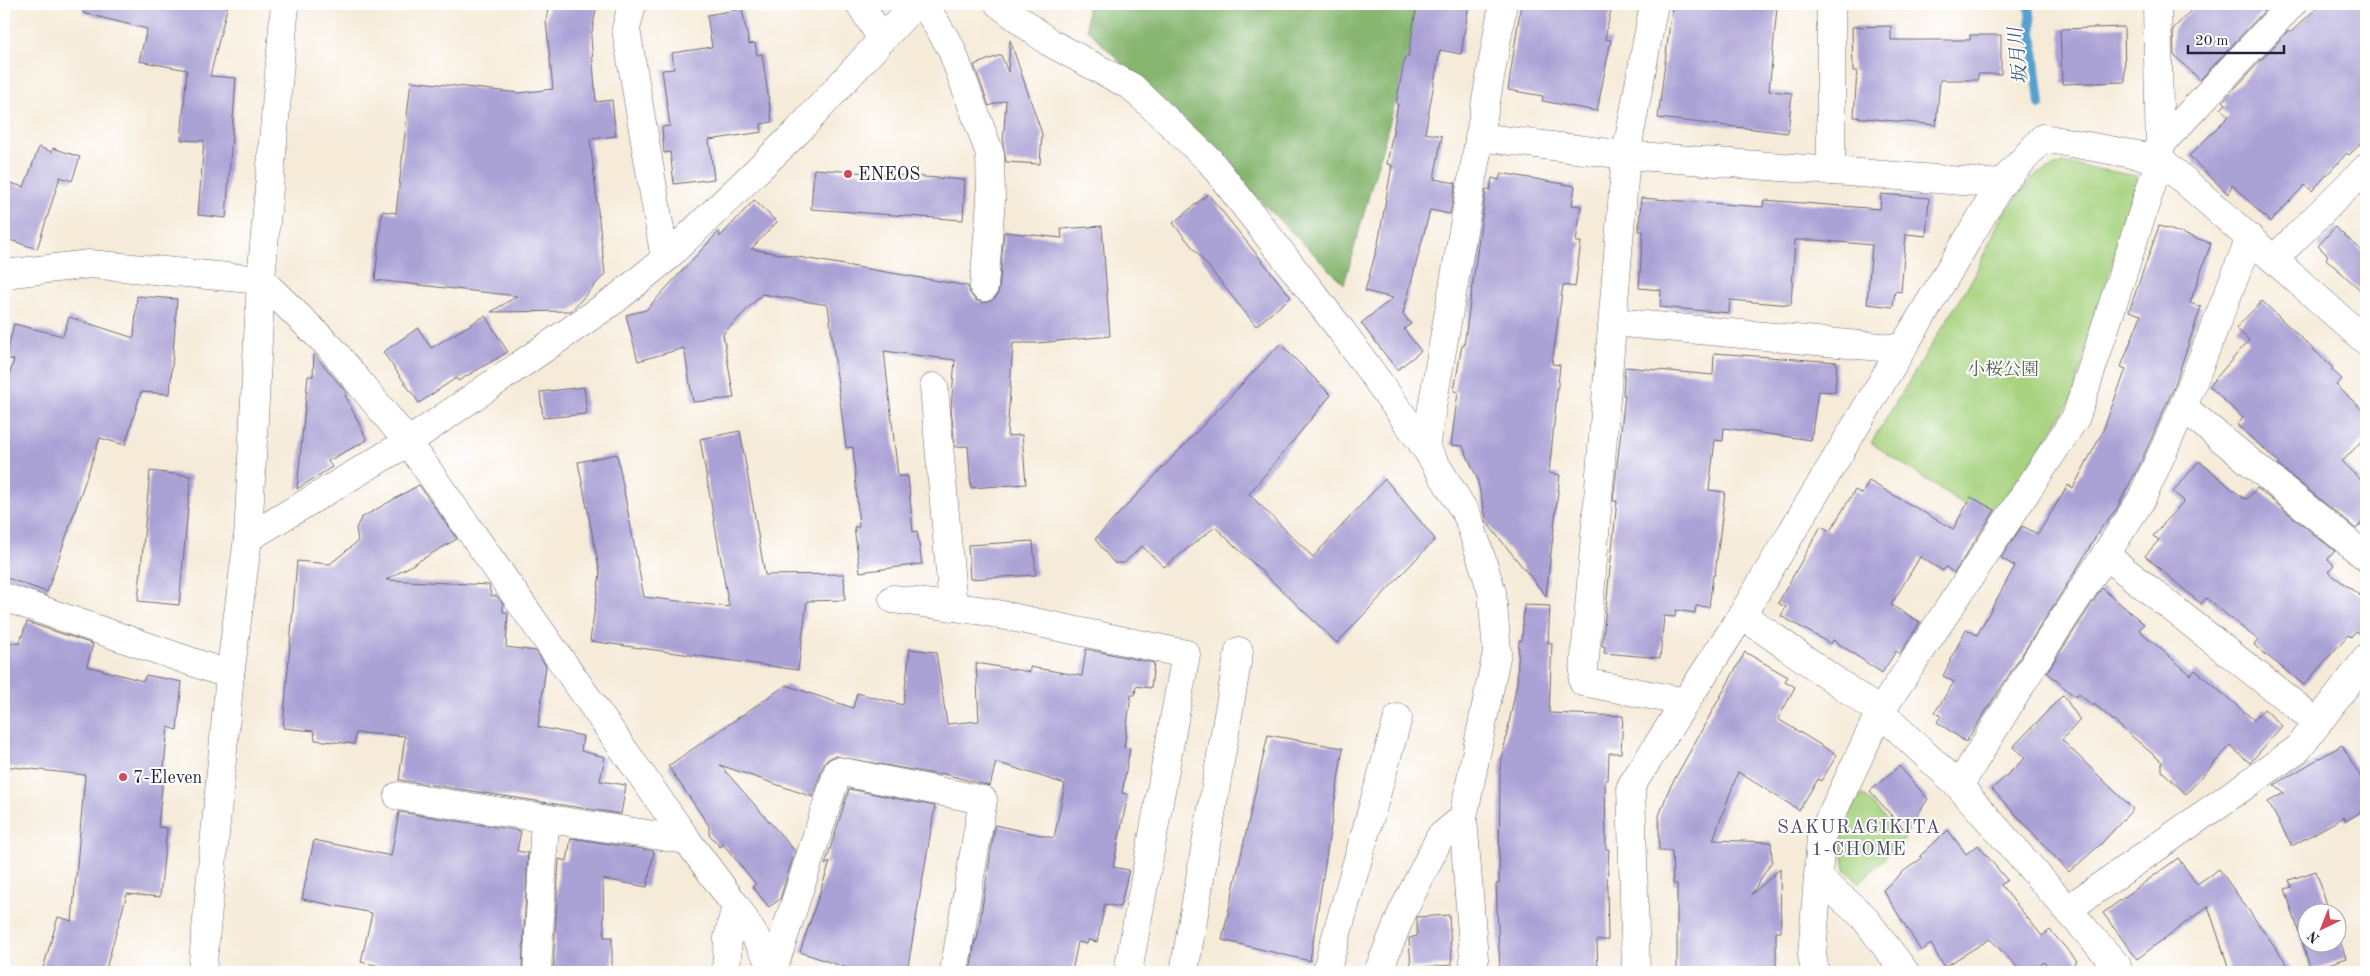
<svg xmlns="http://www.w3.org/2000/svg" width="2370" height="976" font-family="'Old Standard TT','Noto Serif JP',serif">
  <rect width="100%" height="100%" fill="#fff"/>
  <filter id="ink" filterUnits="userSpaceOnUse"><feTurbulence type="fractalNoise" baseFrequency=".02" numOctaves="2"/><feDisplacementMap in="SourceGraphic" scale="10" xChannelSelector="R" yChannelSelector="G"/><feConvolveMatrix kernelMatrix="1 2 1 2 8 2 1 2 1" color-interpolation-filters="sRGB"/></filter>
  <filter id="wash" filterUnits="userSpaceOnUse"><feTurbulence type="fractalNoise" baseFrequency=".0096" numOctaves="4" result="noise"/><feDisplacementMap in="SourceGraphic" scale="20" xChannelSelector="R" yChannelSelector="G"/><feGaussianBlur stdDeviation="1.12" result="paint"/><feColorMatrix in="noise" values="0 0 0 0 0 0 0 0 0 0 0 0 0 0 0 0 0 1.4 0 .05"/><feComposite in="paint" operator="in"/></filter>
  <g filter="url(#wash)">
    <rect width="100%" height="100%" fill="#f6ebd9"/>
    <!-- green -->
    <g fill="#a7d380" stroke="#647a5e">
      <polygon points="2062,163 2138,176 2071,400 1992,523 1871,443 1974,276 2001,217 2035,175"/>
      <polygon points="1862,794 1905,838 1859,883 1845,869 1839,830"/>
    </g>
    <!-- forest -->
    <polygon fill="#85b56e" stroke="#546c54" points="1087,4 1423,4 1344,284 1087,29"/>
    <g fill="none" stroke-linecap="round" stroke-linejoin="round">
      <!-- stream -->
      <polyline stroke="#57a2cf" stroke-width="10" points="2029,4 2040,104"/>
    </g>
    <g id="blocks">
      <!-- building -->
      <g fill="#aaa1d5">
        <polygon points="84,4 228,4 210,76 236,78 226,218 198,215 204,141 181,140 187,70 139,61 147,29 83,13"/>
        <polygon points="549,4 597,4 591,37 596,102 612,100 616,136 590,139 605,274 571,311 491,312 517,296 375,280 382,211 396,213 411,81 519,93 553,89 546,21"/>
        <polygon points="1417,4 1469,4 1461,54 1440,50 1425,133 1442,136 1434,179 1456,183 1450,214 1430,210 1403,314 1411,324 1404,329 1421,351 1397,370 1361,323 1393,298 1365,291 1378,244 1392,165 1387,164 1398,104 1396,104 1405,57 1408,57"/>
        <polygon points="1521,4 1612,4 1605,39 1611,40 1597,111 1542,101 1543,96 1508,90"/>
        <polygon points="1678,4 1744,9 1744,5 1777,8 1769,91 1792,93 1788,133 1658,118 1672,7 1678,8"/>
        <polygon points="2197,4 2260,4 2266,9 2200,80 2174,55 2173,29"/>
        <polygon points="2321,4 2366,4 2366,139 2349,155 2347,153 2312,191 2305,185 2270,222 2232,185 2228,194 2189,156 2229,116 2221,109 2226,104 2223,101 2288,31 2290,33"/>
        <polygon points="742,9 749,44 755,43 757,55 762,54 772,122 761,124 762,132 709,140 714,179 674,184 670,152 664,153 662,127 670,126 662,70 674,69 672,53 712,47 707,15"/>
        <polygon points="1891,26 1891,40 1970,40 1970,35 2001,35 2001,74 1978,74 1978,80 1940,80 1936,125 1854,117 1857,71 1853,71 1852,27"/>
        <polygon points="2124,27 2125,82 2062,84 2060,29"/>
        <polygon points="1010,40 1042,134 1040,164 1006,162 1003,144 1006,100 989,106 974,65 1001,55 1008,72"/>
        <polygon points="39,147 52,152 53,148 80,157 72,181 60,177 37,249 4,238 4,181 24,187"/>
        <polygon points="814,169 965,180 963,220 811,209"/>
        <polygon points="1501,173 1575,186 1572,205 1581,206 1576,242 1581,242 1575,287 1563,285 1552,364 1560,365 1549,473 1560,475 1546,596 1487,523 1477,478 1463,446 1451,445 1458,392 1454,391 1462,345 1464,346 1486,189 1490,190 1492,178 1499,180"/>
        <polygon points="1208,194 1291,297 1256,326 1173,223"/>
        <polygon points="1881,194 1929,198 1926,236 1906,234 1901,292 1895,291 1893,307 1867,304 1872,245 1816,240 1795,240 1791,305 1730,300 1729,313 1660,307 1661,290 1639,288 1643,231 1639,231 1641,198 1763,207 1764,200 1880,209"/>
        <polygon points="754,200 777,222 751,249 968,286 970,293 975,300 983,303 991,301 997,296 999,289 1004,232 1062,238 1061,229 1102,226 1110,336 1037,343 1013,343 1007,436 1022,435 1026,484 971,488 968,446 955,447 951,408 955,360 884,351 898,476 908,476 913,532 917,531 922,564 860,572 854,527 859,527 853,447 846,448 828,305 762,294 723,334 734,398 693,402 684,348 638,361 626,315 646,310 719,231 720,237"/>
        <polygon points="2159,226 2211,243 2190,303 2201,307 2174,387 2140,464 2117,508 2101,528 2078,567 1966,742 1937,722 1941,716 1935,712 1954,682 1943,676 1966,629 1977,635 2015,566 2001,558 2022,526 2038,534 2068,485 2073,488 2102,433 2126,369 2121,367 2141,315 2129,311"/>
        <polygon points="2335,227 2366,254 2366,295 2326,259 2328,256 2318,246"/>
        <polygon points="137,296 177,299 170,394 141,392 125,445 100,438 47,592 4,577 4,391 14,360 6,358 14,324 63,336 69,317 134,338"/>
        <polygon points="2262,301 2333,368 2332,370 2342,379 2336,385 2366,413 2366,436 2342,462 2366,485 2366,518 2356,529 2278,465 2280,463 2237,425 2243,418 2209,386 2249,340 2236,328"/>
        <polygon points="485,316 508,352 458,381 456,378 419,403 383,352 418,328 431,348"/>
        <polygon points="1280,344 1331,395 1249,494 1313,557 1385,479 1435,539 1337,643 1215,527 1164,567 1142,546 1124,563 1114,563 1095,539"/>
        <polygon points="1714,353 1837,362 1835,392 1818,391 1811,440 1724,428 1723,441 1715,440 1709,490 1725,492 1715,575 1713,575 1709,607 1696,606 1695,613 1676,610 1675,617 1664,616 1660,658 1604,653 1605,646 1602,646 1617,501 1613,501 1625,395 1623,395 1625,367 1713,375"/>
        <polygon points="314,354 347,393 345,395 367,440 328,461 332,467 297,489 308,376 313,376"/>
        <polygon points="584,387 587,414 543,418 540,392"/>
        <polygon points="740,431 765,575 844,574 845,600 807,601 798,670 590,641 600,573 578,462 617,454 644,597 729,607 700,439"/>
        <polygon points="2199,461 2243,498 2247,499 2257,488 2335,551 2328,559 2334,565 2328,572 2366,600 2366,638 2356,631 2351,637 2348,635 2304,685 2254,645 2258,640 2206,598 2201,604 2145,556 2159,540 2153,536 2184,501 2173,492"/>
        <polygon points="150,471 191,476 179,605 138,601"/>
        <polygon points="1869,481 1953,529 1971,497 1995,510 1954,573 1946,567 1943,571 1920,557 1891,605 1920,622 1900,654 1896,651 1882,673 1833,640 1831,644 1781,616 1786,607 1778,603 1821,526 1830,531 1855,490 1862,494"/>
        <polygon points="419,485 457,539 386,580 489,585 491,596 497,596 503,604 503,612 508,612 506,647 536,651 546,666 538,727 583,736 581,751 605,757 600,781 626,785 621,814 399,780 405,736 356,733 354,744 315,740 314,731 283,728 297,561 330,564 358,541 356,528 361,518"/>
        <polygon points="1033,541 1036,575 970,579 968,545"/>
        <polygon points="2102,588 2144,624 2139,630 2191,675 2195,670 2254,720 2264,709 2282,726 2250,763 2230,746 2186,794 2162,771 2162,762 2094,704 2093,706 2079,694 2075,697 2047,672"/>
        <polygon points="1524,605 1550,606 1548,643 1552,643 1549,713 1623,716 1621,753 1609,753 1608,780 1605,780 1606,849 1609,849 1607,886 1608,940 1597,940 1598,972 1500,972 1496,884 1499,884 1500,768 1517,683 1519,640 1522,641"/>
        <polygon points="27,622 93,644 87,666 143,681 146,675 182,682 177,730 168,727 158,827 167,828 160,897 127,894 105,972 42,972 58,917 72,921 85,775 4,766 4,641 19,644"/>
        <polygon points="910,649 936,652 947,724 979,721 976,663 1030,672 1030,667 1082,676 1086,649 1154,663 1151,688 1136,686 1135,695 1131,695 1124,747 1130,748 1122,793 1128,795 1113,867 1129,870 1120,907 1105,904 1097,942 1088,940 1087,944 1078,942 1072,972 970,972 975,940 977,940 995,825 1054,838 1065,784 996,762 990,786 940,773 940,775 834,756 827,760 823,766 813,797 720,765 795,851 780,899 769,907 752,886 756,884 723,844 720,847 709,834 709,826 668,766 786,685 853,708 857,693 903,705"/>
        <polygon points="1745,652 1788,677 1785,681 1795,687 1778,719 1837,755 1821,781 1818,779 1799,810 1738,772 1713,840 1771,842 1772,861 1751,895 1780,869 1781,932 1776,932 1776,972 1677,972 1677,884 1673,884 1672,851 1659,851 1659,816 1668,791"/>
        <polygon points="2063,695 2080,720 2062,740 2133,809 2101,844 2069,872 1992,789 2025,758 2013,747"/>
        <polygon points="1268,735 1343,748 1310,961 1222,940"/>
        <polygon points="2342,745 2366,786 2366,809 2346,821 2344,817 2292,846 2268,802 2284,793 2274,785"/>
        <polygon points="1899,766 1928,799 1906,832 1870,791"/>
        <polygon points="849,789 935,806 907,972 859,972 800,952 830,862 825,865"/>
        <polygon points="399,812 521,831 517,851 528,853 522,972 408,972 361,962 372,913 302,899 314,840 391,856"/>
        <polygon points="1948,830 1966,854 1978,845 2007,880 2001,885 2042,936 2050,930 2077,961 2064,972 2052,972 2044,962 2032,972 2022,972 1990,939 1944,967 1931,944 1921,951 1883,890 1904,871 1922,858 1920,856"/>
        <polygon points="571,838 654,851 647,887 603,879 604,937 612,937 612,972 553,972 559,859 567,861"/>
        <polygon points="2178,858 2197,884 2219,869 2293,972 2230,972 2208,906 2137,959 2103,913"/>
        <polygon points="2316,871 2330,914 2308,914 2308,944 2338,944 2338,935 2346,958 2311,970 2285,889 2292,887 2289,880"/>
        <polygon points="1449,915 1452,965 1411,968 1409,938 1417,936 1417,917"/>
      </g>
    </g>
  </g>
  <g filter="url(#ink)">
    <use href="#blocks" fill-opacity="0" stroke="#6c6872" stroke-width="1"/>
    <g fill="none" stroke-linecap="round" stroke-linejoin="round">
      <!-- minor casing -->
      <g stroke="#6c6872" stroke-width="29">
        <g id="minor">
          <polyline points="632,4 626,29 665,259"/>
          <polyline points="860,4 882,39"/>
          <polyline points="924,4 951,48 990,154 991,200 984,287"/>
          <polyline points="999,4 1049,42 1132,87 1210,161 1341,330 1425,447 1468,517 1492,592 1497,652 1463,818 1440,837 1402,913 1378,972"/>
          <polyline points="1654,4 1626,155 1583,682 1686,702"/>
          <polyline points="1831,4 1831,171"/>
          <polyline points="1479,137 1626,155 2001,184"/>
          <polyline points="2159,146 2292,4"/>
          <polyline points="2274,259 2366,168"/>
          <polyline points="4,274 90,264 261,280 330,347 408,442 687,840 736,906 777,972"/>
          <polyline points="1613,322 1902,349"/>
          <polyline points="934,387 953,607"/>
          <polyline points="2183,407 2366,557"/>
          <polyline points="1425,447 1503,4"/>
          <polyline points="2105,555 2318,723"/>
          <polyline points="4,597 230,675"/>
          <polyline points="893,599 978,610 1186,654 1128,972"/>
          <polyline points="1742,615 1880,712 1959,786 2117,966 2117,972"/>
          <polyline points="1959,786 2037,659 2141,500 2183,407 2250,238"/>
          <polyline points="398,796 687,840"/>
          <polyline points="1463,818 1475,972"/>
          <polyline points="1818,878 1863,916 1905,972"/>
          <polyline points="2068,909 2299,748 2366,659"/>
          <polyline points="774,967 838,771 983,800 954,972"/>
          <polyline points="537,972 545,818"/>
          <polyline points="726,972 728,938 736,906"/>
          <polyline points="1184,972 1239,651"/>
          <polyline points="1326,972 1398,718"/>
          <polyline points="1636,972 1631,786 1742,615 2001,184 2043,138 2160,159 2366,341"/>
          <polyline points="1815,972 1812,955 1821,837 1880,712 2076,417 2160,159 2157,4"/>
        </g>
      </g>
      <!-- tertiary casing -->
      <g stroke="#6c6872" stroke-width="29">
        <g id="tertiary">
          <polyline points="248,538 408,442 616,299 665,259 797,132 915,4"/>
          <polyline points="202,972 230,675 248,538 261,280 285,4"/>
        </g>
      </g>
      <!-- minor -->
      <use href="#minor" stroke="#fff" stroke-width="28"/>
      <!-- tertiary -->
      <use href="#tertiary" stroke="#fff" stroke-width="28"/>
    </g>
  </g>
  <!-- markers -->
  <g fill="#d1495b" stroke="#fff" stroke-width="2">
    <circle cx="848" cy="174" r="5"/>
    <circle cx="123" cy="777" r="5"/>
  </g>
  <g text-anchor="middle" stroke-width="4" stroke-linejoin="round" paint-order="stroke">
    <!-- poi labels -->
    <g font-size="18" fill="#22223b" stroke="#fff" text-anchor="start">
      <text x="858" y="180">ENEOS</text>
      <text x="133" y="783">7-Eleven</text>
    </g>
    <!-- park labels -->
    <g font-size="18" fill="#516053" stroke="#fff">
      <text x="2003" y="375">小桜公園</text>
    </g>
    <!-- water labels -->
    <g font-size="19" font-style="italic" fill="#3a5c7e" stroke="#fff">
      <text transform="translate(2017 56) rotate(-96)" y="7">坂月川</text>
    </g>
    <!-- neighbourhood labels -->
    <g font-size="19" letter-spacing="1" fill="#524e71" stroke="#fff">
      <text x="1859" y="833">SAKURAGIKITA<tspan x="1859" dy="22">1-CHOME</tspan></text>
    </g>
  </g>
  <!-- margin -->
  <rect width="2370" height="976" fill="none" stroke="#fff" stroke-width="20"/>
  <!-- north arrow -->
  <g transform="translate(2322 928) rotate(223)"><circle r="24" fill="#ffffff" stroke="#a7a7b1"/>
  <path d="M0-4L9 19L0 12L-9 19Z" fill="#d1495b"/>
  <text y="-8" font-size="14" font-weight="bold" text-anchor="middle" fill="#22223b">N</text>
  </g>
  <!-- scale -->
  <path d="M2188 45v8h96v-8" fill="none" stroke="#22223b" stroke-width="2.5"/>
  <text x="2195" y="45" font-size="15" fill="#22223b" stroke="#ffffff" stroke-width="4" paint-order="stroke">20 m</text>
</svg>
